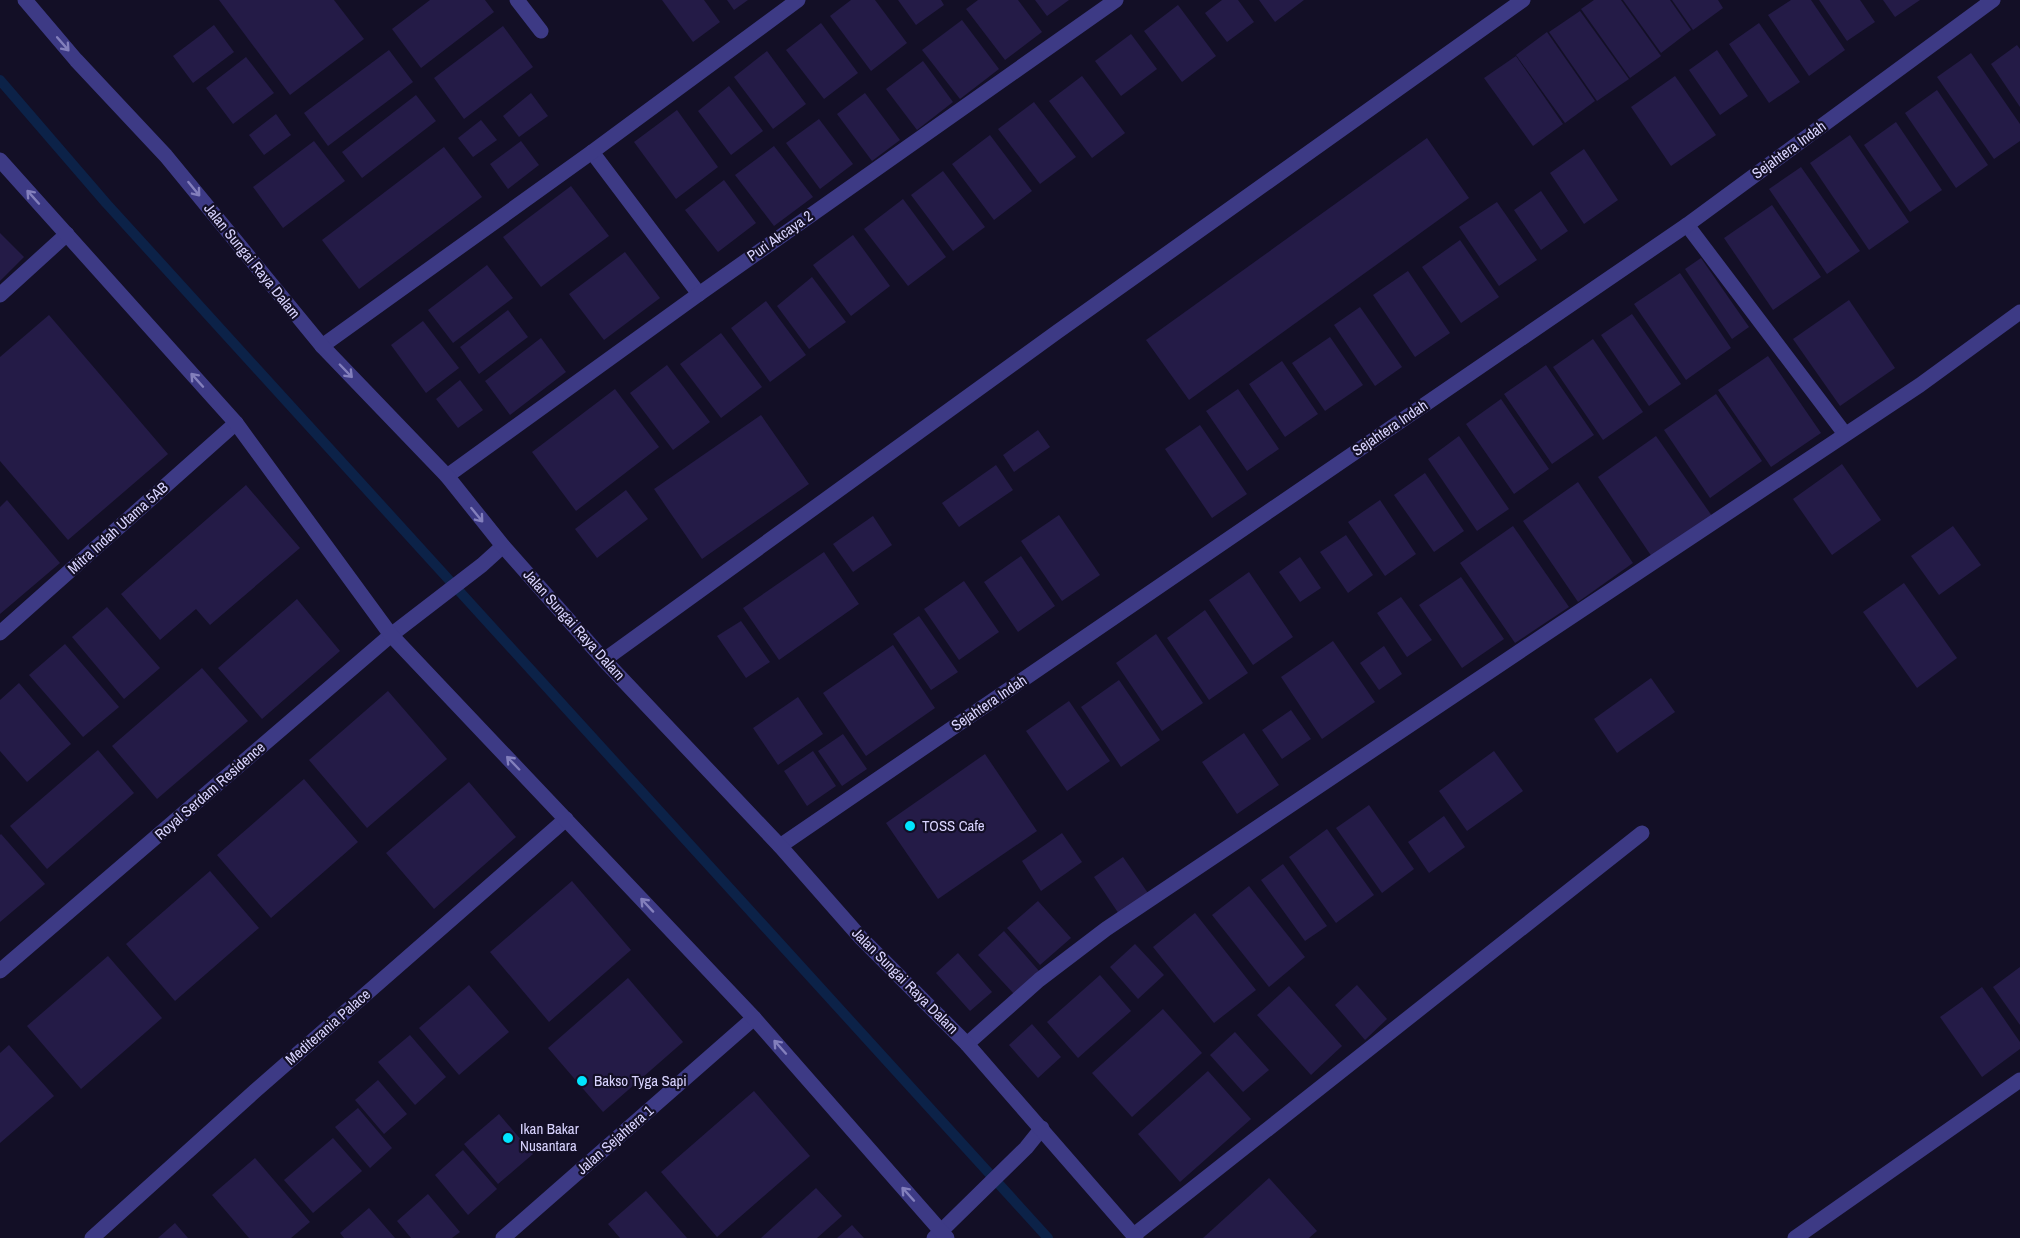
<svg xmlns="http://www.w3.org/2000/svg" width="2020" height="1238" font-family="'Archivo Narrow',sans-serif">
  <rect width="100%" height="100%" fill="#130f26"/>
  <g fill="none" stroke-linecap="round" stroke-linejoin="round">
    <!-- stream -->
    <polyline stroke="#0c2248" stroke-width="10" points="0,80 106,203 1048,1238"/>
  </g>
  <!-- building -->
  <g fill="#241b47">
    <polygon points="219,0 334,0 364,39 290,95"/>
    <polygon points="430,0 485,0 494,12 421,68 392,29"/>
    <polygon points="662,0 704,0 720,22 693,42"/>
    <polygon points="727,0 748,0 734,10"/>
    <polygon points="851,0 875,0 907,43 871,71 830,16"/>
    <polygon points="898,0 941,0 944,5 916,25"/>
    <polygon points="978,0 1018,0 1042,32 1005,60 966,9"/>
    <polygon points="1035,0 1069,0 1047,16"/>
    <polygon points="1222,0 1238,0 1254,22 1227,42 1205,13"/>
    <polygon points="1259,0 1304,0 1275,22"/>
    <polygon points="1594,0 1621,0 1661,56 1630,78 1581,9"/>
    <polygon points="1623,0 1670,0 1691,30 1661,53"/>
    <polygon points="1672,0 1718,0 1723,8 1693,30"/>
    <polygon points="1791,0 1811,0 1845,50 1809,76 1768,15"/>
    <polygon points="1819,0 1860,0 1875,22 1847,41"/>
    <polygon points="1883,0 1920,0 1895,17"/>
    <polygon points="1178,5 1216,56 1182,82 1144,31"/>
    <polygon points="1580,11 1629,79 1597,101 1549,32"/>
    <polygon points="962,20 999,69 960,99 922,50"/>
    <polygon points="821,23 858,73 824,99 786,50"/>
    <polygon points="1759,23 1800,82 1769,103 1729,44"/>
    <polygon points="214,25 234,52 193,83 173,56"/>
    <polygon points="503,26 533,67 464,119 434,78"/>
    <polygon points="1547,32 1595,101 1565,123 1516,55"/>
    <polygon points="1131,34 1157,69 1121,96 1095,61"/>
    <polygon points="2017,45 2020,49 2020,107 1991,64"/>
    <polygon points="389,50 413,82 328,146 304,113"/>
    <polygon points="1717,50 1748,96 1720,115 1689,70"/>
    <polygon points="767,51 806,104 773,129 734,77"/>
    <polygon points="1971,53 2020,124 2020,141 1994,159 1937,77"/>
    <polygon points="1516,56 1563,124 1533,146 1484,78"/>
    <polygon points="246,57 274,93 233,124 206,88"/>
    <polygon points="923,61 953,102 917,130 886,89"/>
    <polygon points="1082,76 1125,133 1092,158 1049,101"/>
    <polygon points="1675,76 1716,135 1671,166 1631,107"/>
    <polygon points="729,86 763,131 731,155 698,111"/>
    <polygon points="1937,90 1988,165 1956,188 1905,113"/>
    <polygon points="531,93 548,116 519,137 503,116"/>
    <polygon points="865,93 900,140 872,161 837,114"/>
    <polygon points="416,95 436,121 362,178 342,152"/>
    <polygon points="1034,102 1076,157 1040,184 998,129"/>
    <polygon points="677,110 718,167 676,199 634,142"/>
    <polygon points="276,114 291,135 264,155 249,135"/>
    <polygon points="819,119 853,164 820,189 786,143"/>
    <polygon points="481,120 497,140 473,157 458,138"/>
    <polygon points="1896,122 1942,190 1910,212 1864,145"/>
    <polygon points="990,135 1032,191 994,220 952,164"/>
    <polygon points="1850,135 1909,222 1869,250 1810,163"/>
    <polygon points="1427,138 1469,198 1189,400 1146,340"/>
    <polygon points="314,141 345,181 283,228 253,187"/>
    <polygon points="521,141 539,165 508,189 490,164"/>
    <polygon points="774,146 813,197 774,226 735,175"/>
    <polygon points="444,147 482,197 359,289 322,240"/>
    <polygon points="1584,149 1618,200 1584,224 1550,173"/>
    <polygon points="1801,167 1860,251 1827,274 1769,189"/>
    <polygon points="943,171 985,227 953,251 911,195"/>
    <polygon points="724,180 756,223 718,252 685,210"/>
    <polygon points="571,186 609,236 541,287 503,237"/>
    <polygon points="1541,191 1568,231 1541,250 1514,210"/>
    <polygon points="903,199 946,257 908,286 864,229"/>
    <polygon points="1497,202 1537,260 1499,286 1459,227"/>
    <polygon points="1772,205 1821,277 1773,310 1724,238"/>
    <polygon points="0,233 24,257 0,281"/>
    <polygon points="853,235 890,286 851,316 813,265"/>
    <polygon points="1460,240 1499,297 1461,323 1422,267"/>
    <polygon points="625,252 660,298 604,340 569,294"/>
    <polygon points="1701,258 1749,327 1732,339 1685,269"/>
    <polygon points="487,265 513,298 453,343 428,310"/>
    <polygon points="1408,271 1450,333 1415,357 1373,295"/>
    <polygon points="1680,273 1731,348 1686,380 1634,304"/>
    <polygon points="812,277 846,322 809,349 777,306"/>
    <polygon points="1849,300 1895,368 1840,406 1793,339"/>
    <polygon points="766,301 806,355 770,382 731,328"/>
    <polygon points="1360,307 1402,367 1375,386 1334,325"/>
    <polygon points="508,310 528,337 479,374 460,347"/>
    <polygon points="1632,314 1681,384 1649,406 1601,335"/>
    <polygon points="49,315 168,454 68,540 0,461 0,357"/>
    <polygon points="423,321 459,368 426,393 391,345"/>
    <polygon points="721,333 762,387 721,418 680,364"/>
    <polygon points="1330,337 1363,385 1325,411 1292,363"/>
    <polygon points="541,338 566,372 510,415 485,381"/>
    <polygon points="1593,339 1643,412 1603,440 1553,367"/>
    <polygon points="1768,356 1821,433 1771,467 1718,390"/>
    <polygon points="1282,361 1318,414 1285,437 1249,384"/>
    <polygon points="667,365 710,422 673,450 630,393"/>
    <polygon points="1546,365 1594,435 1552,464 1504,394"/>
    <polygon points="460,380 483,410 458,428 436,399"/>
    <polygon points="615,389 659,447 576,511 532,452"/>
    <polygon points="1238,389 1279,449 1247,471 1206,411"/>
    <polygon points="1716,394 1762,461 1710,498 1664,430"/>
    <polygon points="1501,399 1549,469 1514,494 1466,424"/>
    <polygon points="761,415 809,484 702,559 654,489"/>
    <polygon points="1200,425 1247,494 1212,518 1165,449"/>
    <polygon points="1038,430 1050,447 1014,472 1003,455"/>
    <polygon points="1459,436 1509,509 1477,531 1428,459"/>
    <polygon points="1656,436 1712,516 1652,557 1598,477"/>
    <polygon points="1842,464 1881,520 1832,555 1793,499"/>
    <polygon points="996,465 1013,490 959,527 942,503"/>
    <polygon points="1425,473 1464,531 1434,552 1394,495"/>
    <polygon points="1578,482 1633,563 1578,602 1523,521"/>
    <polygon points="246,485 300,548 210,625 196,609 160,640 121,594"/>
    <polygon points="626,490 648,519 597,558 575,529"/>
    <polygon points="7,500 60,563 0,614 0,507"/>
    <polygon points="1380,500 1416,554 1385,576 1348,522"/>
    <polygon points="1059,515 1100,575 1062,601 1021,541"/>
    <polygon points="873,516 892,545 853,572 833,544"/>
    <polygon points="1513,526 1569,607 1515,643 1460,563"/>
    <polygon points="1953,526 1981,565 1939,595 1911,556"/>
    <polygon points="1346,535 1373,575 1348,593 1320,552"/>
    <polygon points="824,552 859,604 779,660 743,608"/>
    <polygon points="1021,556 1055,606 1018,632 984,582"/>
    <polygon points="1300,557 1321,588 1300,602 1279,572"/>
    <polygon points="1249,572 1293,637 1253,665 1209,600"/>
    <polygon points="1461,577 1504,639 1462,668 1419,605"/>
    <polygon points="964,581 999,632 959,660 924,609"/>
    <polygon points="1904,583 1957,658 1917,688 1863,612"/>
    <polygon points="1401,597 1432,640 1407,657 1377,613"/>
    <polygon points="297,599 340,651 262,719 218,668"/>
    <polygon points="107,607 160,668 124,699 72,637"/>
    <polygon points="1205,610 1248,673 1209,700 1167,638"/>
    <polygon points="919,616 958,672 931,690 893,634"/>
    <polygon points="741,621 770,662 746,678 717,636"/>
    <polygon points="1156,634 1203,703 1162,731 1116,663"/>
    <polygon points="1333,641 1375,702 1322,739 1281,677"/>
    <polygon points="65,644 119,707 83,737 29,675"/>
    <polygon points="893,645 935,708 866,756 823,693"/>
    <polygon points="1384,646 1402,674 1379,690 1360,663"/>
    <polygon points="202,668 248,721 157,799 112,746"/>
    <polygon points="1651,678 1675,712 1617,753 1594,719"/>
    <polygon points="1119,680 1160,740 1121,767 1081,707"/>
    <polygon points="19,683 71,744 27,782 0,751 0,700"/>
    <polygon points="388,691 447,759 367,828 309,760"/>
    <polygon points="798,697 823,734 778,765 753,728"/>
    <polygon points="1069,701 1110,761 1067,791 1026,731"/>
    <polygon points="1291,710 1311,739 1282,759 1262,730"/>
    <polygon points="1244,733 1279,785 1237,814 1202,762"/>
    <polygon points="843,734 867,769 842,786 818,751"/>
    <polygon points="98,750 134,793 47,869 10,826"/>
    <polygon points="813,751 836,786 807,806 784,771"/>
    <polygon points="1494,751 1523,791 1467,831 1439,791"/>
    <polygon points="985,754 1037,831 938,899 886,823"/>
    <polygon points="304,779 358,842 271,918 217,855"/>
    <polygon points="469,782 516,837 434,909 386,853"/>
    <polygon points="1369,805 1414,869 1382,893 1336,828"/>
    <polygon points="1444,816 1465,847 1429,873 1408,842"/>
    <polygon points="1327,829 1374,895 1336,923 1289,857"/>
    <polygon points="1062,833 1082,862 1041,891 1022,861"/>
    <polygon points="1,834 45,884 0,922 0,835"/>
    <polygon points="1123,857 1150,896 1121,917 1094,877"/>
    <polygon points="1283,864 1327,926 1305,941 1261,880"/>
    <polygon points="210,871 259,928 175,1001 126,944"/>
    <polygon points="572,881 631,950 549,1022 490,952"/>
    <polygon points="1249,886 1305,957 1269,987 1212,915"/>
    <polygon points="1038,901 1071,938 1040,965 1007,928"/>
    <polygon points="1195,913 1256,990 1214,1023 1153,947"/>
    <polygon points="1004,931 1039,971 1014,994 978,955"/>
    <polygon points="1135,944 1164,975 1138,999 1110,967"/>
    <polygon points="958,953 992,992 970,1011 936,973"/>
    <polygon points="108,956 162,1018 81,1089 27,1026"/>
    <polygon points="2020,967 2020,1025 1993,987"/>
    <polygon points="1100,975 1131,1011 1078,1058 1047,1022"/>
    <polygon points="628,978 683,1042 603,1112 548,1048"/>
    <polygon points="469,985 509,1032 459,1075 419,1028"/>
    <polygon points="1357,985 1387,1019 1365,1040 1335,1005"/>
    <polygon points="1289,986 1342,1046 1311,1075 1257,1015"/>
    <polygon points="1982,987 2020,1042 2020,1049 1982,1077 1940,1017"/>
    <polygon points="1163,1009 1202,1053 1132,1117 1092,1073"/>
    <polygon points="1032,1024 1061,1057 1038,1078 1009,1045"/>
    <polygon points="1235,1032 1269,1070 1243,1092 1210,1055"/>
    <polygon points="410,1035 446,1077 415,1105 378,1062"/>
    <polygon points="9,1045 54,1096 0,1143 0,1053"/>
    <polygon points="1208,1071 1251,1119 1180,1182 1138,1134"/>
    <polygon points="378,1080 407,1114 384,1134 355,1100"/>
    <polygon points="754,1091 810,1156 717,1237 661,1172"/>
    <polygon points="358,1108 392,1148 370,1168 335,1127"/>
    <polygon points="499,1114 533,1154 498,1184 464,1144"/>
    <polygon points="333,1138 362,1171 313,1213 284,1180"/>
    <polygon points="463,1150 497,1189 468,1215 435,1175"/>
    <polygon points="255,1158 310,1222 291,1238 249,1238 212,1195"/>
    <polygon points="1269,1178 1317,1231 1309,1238 1203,1238"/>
    <polygon points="816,1188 842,1216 817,1238 761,1238"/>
    <polygon points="646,1191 687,1238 620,1238 608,1224"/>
    <polygon points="428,1194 460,1232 452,1238 411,1238 397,1221"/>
    <polygon points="369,1208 395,1238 344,1238 340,1233"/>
    <polygon points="175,1223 188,1238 158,1238"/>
    <polygon points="852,1225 864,1238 837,1238"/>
  </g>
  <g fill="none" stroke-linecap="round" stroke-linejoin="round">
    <!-- minor -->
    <g stroke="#3d3a85" stroke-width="15">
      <polyline points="517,0 541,31"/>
      <polyline points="592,152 699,294"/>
      <polyline points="1687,225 1845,434"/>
      <polyline points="0,295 67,234"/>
      <polyline points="322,346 592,152 798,0"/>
      <polyline points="447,476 699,294 1116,0"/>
      <polyline points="0,633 236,423"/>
      <polyline points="604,660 1057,332 1523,0"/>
      <polyline points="780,846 1687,225 1993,0"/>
      <polyline points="0,971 391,635 482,565 503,546"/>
      <polyline points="967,1044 1039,980 1106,929 1556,627 1920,385 2020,312"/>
      <polyline points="1134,1235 1642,833"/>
      <polyline points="92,1238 255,1091 566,819"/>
      <polyline points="503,1238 754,1018"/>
      <polyline points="934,1238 1026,1148 1042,1128"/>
      <polyline points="1795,1238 2020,1080"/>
    </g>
    <!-- tertiary -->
    <g stroke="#3d3a85" stroke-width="15">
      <polyline points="25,0 76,60 166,156 322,346 447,476 503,546 604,660 780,846 861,938 967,1044 1136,1238"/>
      <polyline points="0,160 236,423 391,635 754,1018 947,1238"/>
    </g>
  </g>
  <!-- one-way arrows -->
  <defs><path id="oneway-shaft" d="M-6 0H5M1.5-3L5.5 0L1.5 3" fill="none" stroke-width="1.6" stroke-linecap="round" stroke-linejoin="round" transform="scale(1.5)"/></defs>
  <g stroke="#837fbc">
    <use href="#oneway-shaft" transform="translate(63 44) rotate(49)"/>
    <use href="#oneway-shaft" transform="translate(194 189) rotate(51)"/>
    <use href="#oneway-shaft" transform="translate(33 197) rotate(-132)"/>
    <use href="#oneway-shaft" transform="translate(346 371) rotate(46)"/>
    <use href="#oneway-shaft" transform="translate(197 380) rotate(-132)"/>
    <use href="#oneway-shaft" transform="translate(477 515) rotate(51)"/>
    <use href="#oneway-shaft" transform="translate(513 763) rotate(-134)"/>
    <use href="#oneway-shaft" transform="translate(647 905) rotate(-133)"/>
    <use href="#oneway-shaft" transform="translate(780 1047) rotate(-132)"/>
    <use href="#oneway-shaft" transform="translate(908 1194) rotate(-132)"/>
  </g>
  <!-- markers -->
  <g fill="#00e5ff" stroke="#130f26" stroke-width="2">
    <circle cx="910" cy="826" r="6"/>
    <circle cx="582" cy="1081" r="6"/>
    <circle cx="508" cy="1138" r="6"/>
  </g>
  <g text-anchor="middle" stroke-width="4.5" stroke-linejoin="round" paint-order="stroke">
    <!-- street labels -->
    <g font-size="15" fill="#d9d4ff" stroke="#130f26">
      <text transform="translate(1789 150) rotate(-36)" y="5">Sejahtera Indah</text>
      <text transform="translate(780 236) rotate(-35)" y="5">Puri Akcaya 2</text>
      <text transform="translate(252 261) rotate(51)" y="5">Jalan Sungai Raya Dalam</text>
      <text transform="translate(1390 428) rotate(-34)" y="5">Sejahtera Indah</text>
      <text transform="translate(118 528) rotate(-42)" y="5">Mitra Indah Utama 5AB</text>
      <text transform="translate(574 625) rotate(48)" y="5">Jalan Sungai Raya Dalam</text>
      <text transform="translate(989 703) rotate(-34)" y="5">Sejahtera Indah</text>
      <text transform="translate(210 791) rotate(-41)" y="5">Royal Serdam Residence</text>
      <text transform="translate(905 981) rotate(45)" y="5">Jalan Sungai Raya Dalam</text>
      <text transform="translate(328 1027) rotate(-41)" y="5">Mediterania Palace</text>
      <text transform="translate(615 1140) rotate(-41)" y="5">Jalan Sejahtera 1</text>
    </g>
    <!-- poi labels -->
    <g font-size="15" fill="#d9d4ff" stroke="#130f26" text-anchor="start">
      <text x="922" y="831">TOSS Cafe</text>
      <text x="594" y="1086">Bakso Tyga Sapi</text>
      <text x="520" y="1134">Ikan Bakar<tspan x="520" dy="17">Nusantara</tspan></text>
    </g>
  </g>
</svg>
